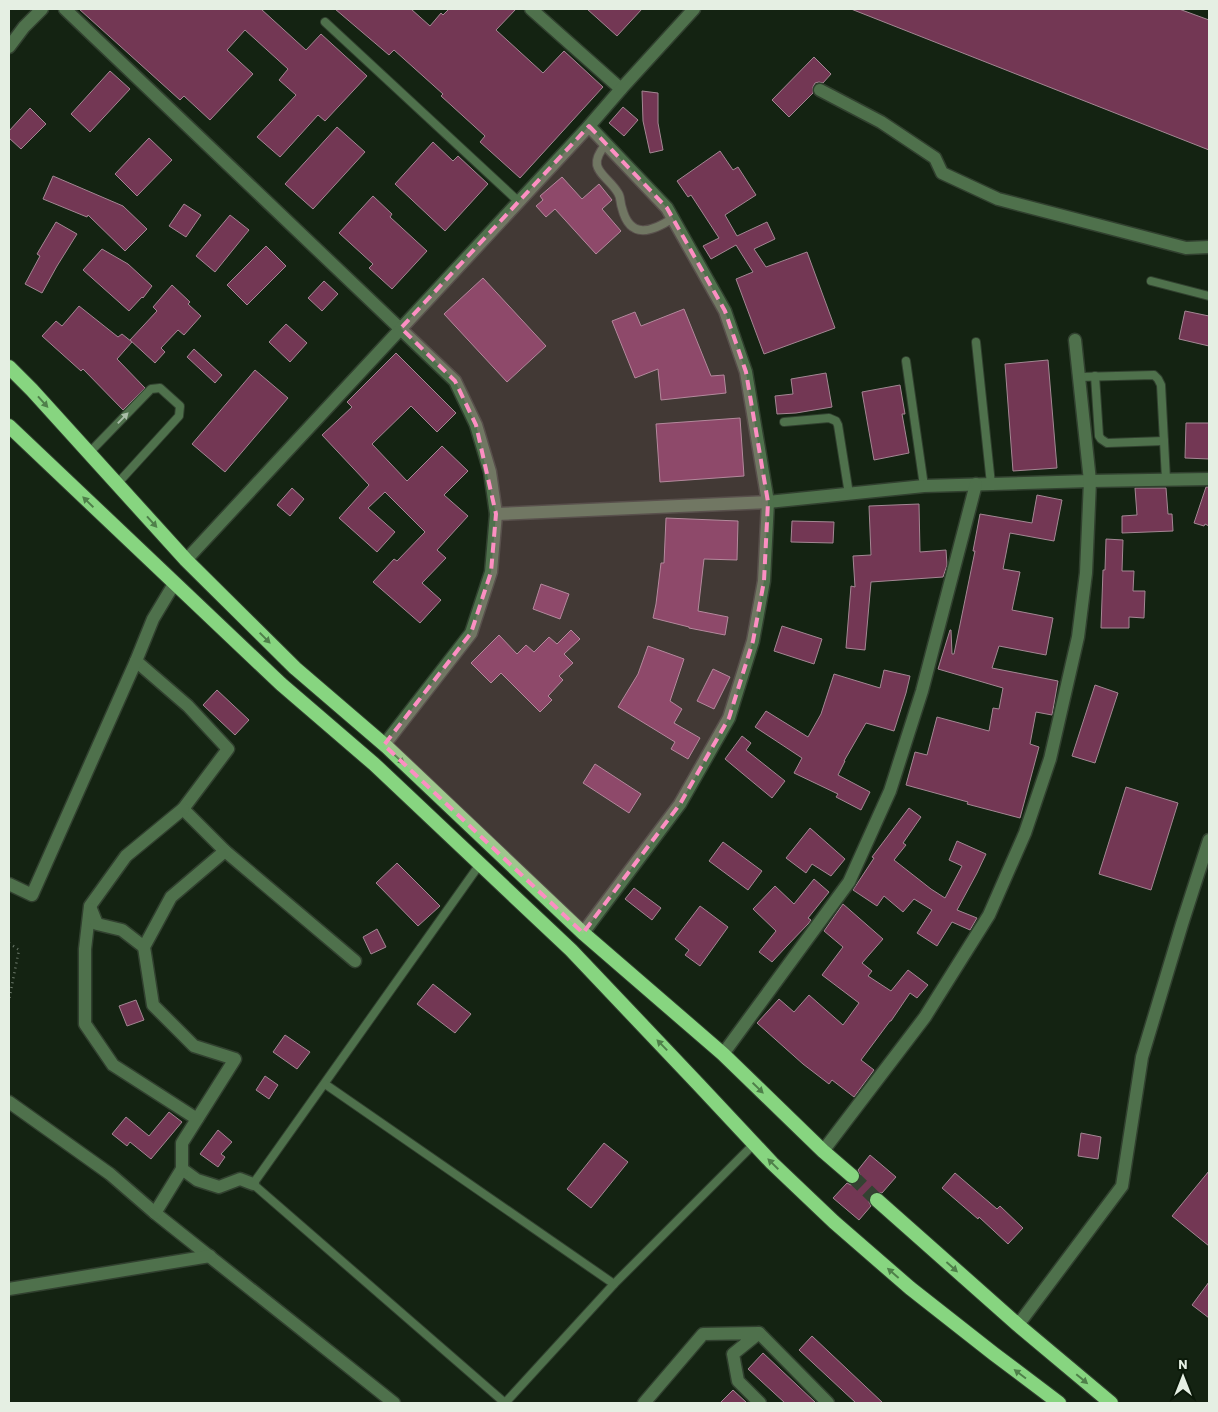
<svg xmlns="http://www.w3.org/2000/svg" width="1218" height="1412" font-family="Barlow,sans-serif">
  <rect width="100%" height="100%" fill="#142312"/>
  <!-- building -->
  <g fill="#733754" stroke="#a38793">
    <polygon points="79,9 261,9 306,50 321,34 367,76 325,121 318,115 280,157 257,137 296,95 279,80 288,69 245,30 227,50 253,74 210,120 184,96 180,100"/>
    <polygon points="335,9 411,9 430,26 441,13 443,15 449,9 516,9 496,30 543,73 564,51 603,87 520,178 480,142 485,136 441,96 443,94 394,50 389,55"/>
    <polygon points="587,9 642,9 617,36"/>
    <polygon points="851,9 1179,9 1209,20 1209,150"/>
    <polygon points="814,57 831,74 823,83 819,82 815,83 813,87 813,93 789,117 772,100"/>
    <polygon points="110,71 130,89 90,132 71,114"/>
    <polygon points="642,91 658,93 658,123 663,150 650,153 643,121"/>
    <polygon points="623,107 638,120 624,136 609,123"/>
    <polygon points="30,108 46,124 21,149 9,138 9,131"/>
    <polygon points="337,127 365,152 313,209 285,184"/>
    <polygon points="149,138 172,160 137,196 115,174"/>
    <polygon points="433,142 453,161 458,156 488,184 445,231 395,184"/>
    <polygon points="720,151 733,170 738,167 756,195 725,215 737,236 767,222 775,239 754,249 766,267 807,252 835,328 764,354 736,279 753,272 736,245 711,259 703,246 719,238 691,195 688,197 677,181"/>
    <polygon points="53,176 123,206 147,229 125,251 88,215 87,217 43,199"/>
    <polygon points="562,177 582,199 599,184 612,200 602,209 621,231 596,254 555,209 546,217 536,206 543,200 540,196"/>
    <polygon points="373,196 392,214 390,217 427,251 392,289 369,268 373,264 339,233"/>
    <polygon points="184,204 201,215 186,237 169,226"/>
    <polygon points="230,215 249,230 215,272 196,256"/>
    <polygon points="56,222 77,234 57,266 42,293 25,284 40,256 37,254"/>
    <polygon points="266,246 286,266 247,305 227,285"/>
    <polygon points="102,249 128,264 152,286 143,298 142,297 129,311 83,270"/>
    <polygon points="483,278 546,346 507,382 444,314"/>
    <polygon points="324,281 338,294 322,311 308,298"/>
    <polygon points="172,285 190,302 188,304 201,316 184,335 178,330 161,348 165,352 155,363 130,340 157,311 153,307"/>
    <polygon points="79,306 118,337 122,334 132,342 117,359 145,388 123,410 83,369 81,371 42,336 56,321 62,326"/>
    <polygon points="684,309 711,376 724,375 726,393 661,400 658,369 635,378 612,321 635,312 641,326"/>
    <polygon points="1185,311 1209,316 1209,346 1179,339"/>
    <polygon points="286,324 307,343 290,362 269,342"/>
    <polygon points="194,349 222,375 215,383 187,357"/>
    <polygon points="396,353 456,413 437,432 411,406 372,444 407,481 442,446 468,471 444,495 468,516 437,550 446,558 422,583 441,600 420,623 373,582 394,559 397,561 425,532 385,492 368,508 395,532 377,552 339,518 369,485 322,435 352,407 347,402"/>
    <polygon points="1048,360 1057,468 1013,471 1005,364"/>
    <polygon points="255,370 288,398 225,472 192,444"/>
    <polygon points="826,373 832,407 796,413 777,414 775,396 793,394 791,379"/>
    <polygon points="900,385 905,414 902,414 909,453 874,460 862,392"/>
    <polygon points="740,418 744,476 660,482 656,424"/>
    <polygon points="1186,423 1209,423 1209,459 1185,458"/>
    <polygon points="1206,487 1209,487 1209,526 1205,524 1204,526 1194,523"/>
    <polygon points="292,488 304,499 290,516 277,505"/>
    <polygon points="1135,488 1166,488 1168,514 1172,514 1173,531 1122,533 1122,516 1137,515"/>
    <polygon points="1037,495 1062,500 1054,541 1010,533 1003,569 1020,572 1012,610 1053,618 1046,655 999,646 992,668 1058,681 1052,715 1036,712 1030,744 1039,747 1020,818 967,804 968,802 906,785 915,752 927,755 937,717 989,731 993,708 999,709 1003,688 938,669 950,630 951,630 952,654 954,654 975,551 973,551 980,514 1032,523"/>
    <polygon points="919,504 920,552 946,550 947,565 943,577 871,582 865,650 846,648 851,586 855,587 853,556 871,555 869,506"/>
    <polygon points="666,518 738,521 737,560 704,559 698,611 728,617 725,635 689,628 689,627 653,618 656,604 661,563 664,563"/>
    <polygon points="792,521 834,522 833,543 791,542"/>
    <polygon points="1106,539 1123,540 1122,571 1134,571 1133,591 1145,591 1144,618 1129,617 1129,628 1101,628 1103,570 1105,570"/>
    <polygon points="541,584 569,594 560,619 533,609"/>
    <polygon points="782,626 822,639 814,664 774,651"/>
    <polygon points="571,630 580,639 564,654 573,663 559,676 563,680 548,696 552,700 540,712 501,673 491,683 471,663 499,635 517,654 526,645 534,652 549,637 557,644"/>
    <polygon points="648,646 684,659 670,701 682,709 674,723 700,738 688,759 671,749 675,742 618,707 638,674"/>
    <polygon points="713,669 730,677 714,709 697,701"/>
    <polygon points="884,670 910,676 906,693 894,731 866,723 844,761 845,761 838,775 870,792 861,810 836,797 838,794 794,773 802,758 755,727 766,711 808,737 821,714 834,674 880,688"/>
    <polygon points="1095,685 1118,693 1095,763 1072,756"/>
    <polygon points="217,690 249,720 235,735 203,705"/>
    <polygon points="742,736 751,743 746,750 785,781 772,798 725,759"/>
    <polygon points="595,764 641,794 629,813 583,783"/>
    <polygon points="1126,787 1178,803 1151,890 1099,874"/>
    <polygon points="909,808 921,817 903,843 906,845 894,860 931,889 945,898 962,866 949,860 957,841 986,854 977,873 957,910 977,918 970,930 952,922 937,946 917,933 932,910 914,899 903,912 884,896 877,906 853,890 874,858 872,857"/>
    <polygon points="810,828 845,859 831,876 812,864 806,873 786,858"/>
    <polygon points="723,842 762,871 748,890 709,861"/>
    <polygon points="397,863 440,906 418,926 376,883"/>
    <polygon points="814,879 829,892 808,918 811,920 808,924 786,947 772,962 759,952 776,931 753,909 775,886 794,904"/>
    <polygon points="634,888 661,908 652,920 625,899"/>
    <polygon points="843,904 883,939 862,963 872,971 868,976 891,991 908,970 928,985 917,998 910,993 891,1021 890,1021 861,1060 874,1070 854,1097 832,1080 829,1084 803,1064 757,1023 779,999 794,1012 809,995 843,1025 859,1003 822,975 843,947 824,931"/>
    <polygon points="700,906 728,927 700,966 685,955 689,950 675,939"/>
    <polygon points="377,929 386,947 371,954 363,937"/>
    <polygon points="433,984 471,1014 455,1033 417,1004"/>
    <polygon points="136,1000 144,1020 127,1026 119,1006"/>
    <polygon points="285,1035 310,1052 297,1069 273,1052"/>
    <polygon points="265,1076 278,1085 269,1099 256,1090"/>
    <polygon points="169,1112 182,1122 151,1159 130,1142 127,1146 112,1134 126,1117 149,1136"/>
    <polygon points="218,1130 232,1142 221,1154 225,1157 218,1167 200,1154"/>
    <polygon points="1081,1133 1101,1137 1098,1159 1078,1156"/>
    <polygon points="604,1143 628,1162 591,1208 567,1189"/>
    <polygon points="870,1155 896,1177 882,1193 875,1192 870,1195 869,1202 871,1206 859,1220 833,1198 847,1183 851,1185 858,1182 861,1177 858,1170"/>
    <polygon points="1209,1171 1209,1246 1172,1216"/>
    <polygon points="955,1173 997,1209 1000,1206 1023,1228 1008,1244 979,1217 978,1219 942,1188"/>
    <polygon points="1209,1282 1209,1318 1192,1305"/>
    <polygon points="812,1336 883,1403 856,1403 799,1350"/>
    <polygon points="763,1353 816,1403 785,1403 748,1369"/>
    <polygon points="733,1390 747,1403 720,1403"/>
  </g>
  <g fill="none" stroke-linecap="round" stroke-linejoin="round">
    <!-- trunk-tunnel -->
    <polyline stroke="#334231" stroke-width="14" stroke-dasharray="14 7" stroke-linecap="butt" points="852,1176 877,1200"/>
    <!-- service casing -->
    <g stroke="#31402f" stroke-width="10">
      <g id="service">
        <polyline points="325,22 518,201"/>
        <path d="M606,144C584,170 607,174 618,193C621,197 620,203 622,208C630,240 652,232 673,218"/>
        <polyline points="1151,281 1209,296"/>
        <polyline points="976,342 991,484"/>
        <polyline points="906,361 924,486"/>
        <polyline points="1095,376 1099,436 1101,439 1107,443 1164,441"/>
        <polyline points="1079,377 1154,375 1158,379 1161,385 1166,479"/>
        <polyline points="784,422 829,418 836,421 838,425 849,494"/>
        <polyline points="89,453 151,389 160,388 180,406 179,416 117,484"/>
        <polyline points="480,864 253,1184 505,1403 614,1284 754,1144"/>
        <polyline points="325,1084 614,1284"/>
      </g>
    </g>
    <!-- minor casing -->
    <g stroke="#31402f" stroke-width="15">
      <g id="minor">
        <polyline points="65,9 455,381 476,425 490,472 496,514 491,572 471,633 384,745"/>
        <polyline points="531,9 621,89"/>
        <polyline points="9,47 24,27 42,9"/>
        <polyline points="820,90 881,122 935,158 942,173 998,199 1186,248 1209,247"/>
        <polyline points="496,514 768,502 924,486 1090,481 1209,479"/>
        <polyline points="186,560 589,126 621,89 694,9"/>
        <polyline points="136,661 188,706 228,749 183,809 225,851 355,961"/>
        <polyline points="183,809 126,856 90,906 85,949 85,1024 113,1065 197,1119"/>
        <polyline points="9,884 32,895 136,661 153,619 174,584"/>
        <polyline points="91,909 97,924 122,930 144,947"/>
        <polyline points="583,933 680,804 729,718 753,641 764,581 768,502 746,372 725,311 667,208 589,126"/>
        <polyline points="723,1054 849,882 890,791 922,691 976,484"/>
        <polyline points="9,1102 110,1174 155,1213 394,1403"/>
        <polyline points="823,1151 925,1017 989,915 1025,833 1050,759 1078,637 1086,573 1090,481 1075,340"/>
        <polyline points="182,1169 197,1180 219,1187 240,1179 253,1184"/>
        <polyline points="155,1213 182,1169 182,1143 235,1059 194,1046 153,1005 144,947 171,897 225,851"/>
        <polyline points="9,1289 210,1256"/>
        <polyline points="1018,1325 1122,1186 1142,1057 1182,924 1209,840"/>
        <polyline points="759,1333 828,1403"/>
        <polyline points="644,1403 703,1334 759,1333 733,1354 738,1381 760,1403"/>
      </g>
    </g>
    <!-- trunk casing -->
    <g stroke="#31402f" stroke-width="16">
      <g id="trunk">
        <polyline points="9,367 32,390 186,560 295,668 387,747 583,933 723,1054 823,1151 852,1176"/>
        <polyline points="9,426 281,684 374,764 571,950 699,1085 772,1163 834,1222 910,1288 994,1354 1059,1403"/>
        <polyline points="877,1200 1018,1325 1111,1403"/>
      </g>
    </g>
    <!-- path -->
    <polyline stroke="#6d7a6b" stroke-width="2.5" stroke-dasharray="1 4" stroke-linecap="butt" points="9,943 19,950 9,1000"/>
    <!-- service -->
    <use href="#service" stroke="#4f714c" stroke-width="8"/>
    <!-- minor -->
    <use href="#minor" stroke="#4f714c" stroke-width="12"/>
    <!-- trunk -->
    <use href="#trunk" stroke="#87d580" stroke-width="14"/>
  </g>
  <!-- one-way arrows -->
  <defs><path id="oneway-solid" d="M-6-.8H1V-3.2L6.5 0L1 3.2V.8H-6Z" transform="scale(1.25)"/></defs>
  <g fill="#4f804a">
    <use href="#oneway-solid" transform="translate(43 402) rotate(48)"/>
    <use href="#oneway-solid" transform="translate(88 502) rotate(-136)"/>
    <use href="#oneway-solid" transform="translate(152 522) rotate(48)"/>
    <use href="#oneway-solid" transform="translate(265 638) rotate(45)"/>
    <use href="#oneway-solid" transform="translate(399 759) rotate(43)"/>
    <use href="#oneway-solid" transform="translate(662 1045) rotate(-134)"/>
    <use href="#oneway-solid" transform="translate(758 1088) rotate(44)"/>
    <use href="#oneway-solid" transform="translate(773 1164) rotate(-135)"/>
    <use href="#oneway-solid" transform="translate(952 1267) rotate(42)"/>
    <use href="#oneway-solid" transform="translate(893 1273) rotate(-139)"/>
    <use href="#oneway-solid" transform="translate(1020 1374) rotate(-143)"/>
    <use href="#oneway-solid" transform="translate(1082 1379) rotate(40)"/>
  </g>
  <use fill="#a9bda7" href="#oneway-solid" transform="translate(123 418) rotate(-46)"/>
  <!-- marked area -->
  <path fill="#fc8fc2" fill-opacity="0.2" stroke="#fc8fc2" stroke-width="4" stroke-dasharray="10 6" stroke-linejoin="round" d="M589,126L667,208L725,311L746,372L768,502L764,581L753,641L729,718L680,804L583,933L384,745L471,633L491,572L496,514L476,425L455,381L401,328Z"/>
  <!-- border -->
  <rect width="1218" height="1412" fill="none" stroke="#e5efe3" stroke-width="20"/>
  <!-- north arrow -->
  <g transform="translate(1183 1377)" stroke="#0b1909" stroke-width="4" paint-order="stroke">
  <path d="M0-4L9 19L0 12L-9 19Z" fill="#e5efe3"/>
  <text y="-8" font-size="14" font-weight="bold" text-anchor="middle" fill="#e5efe3">N</text>
  </g>
</svg>
